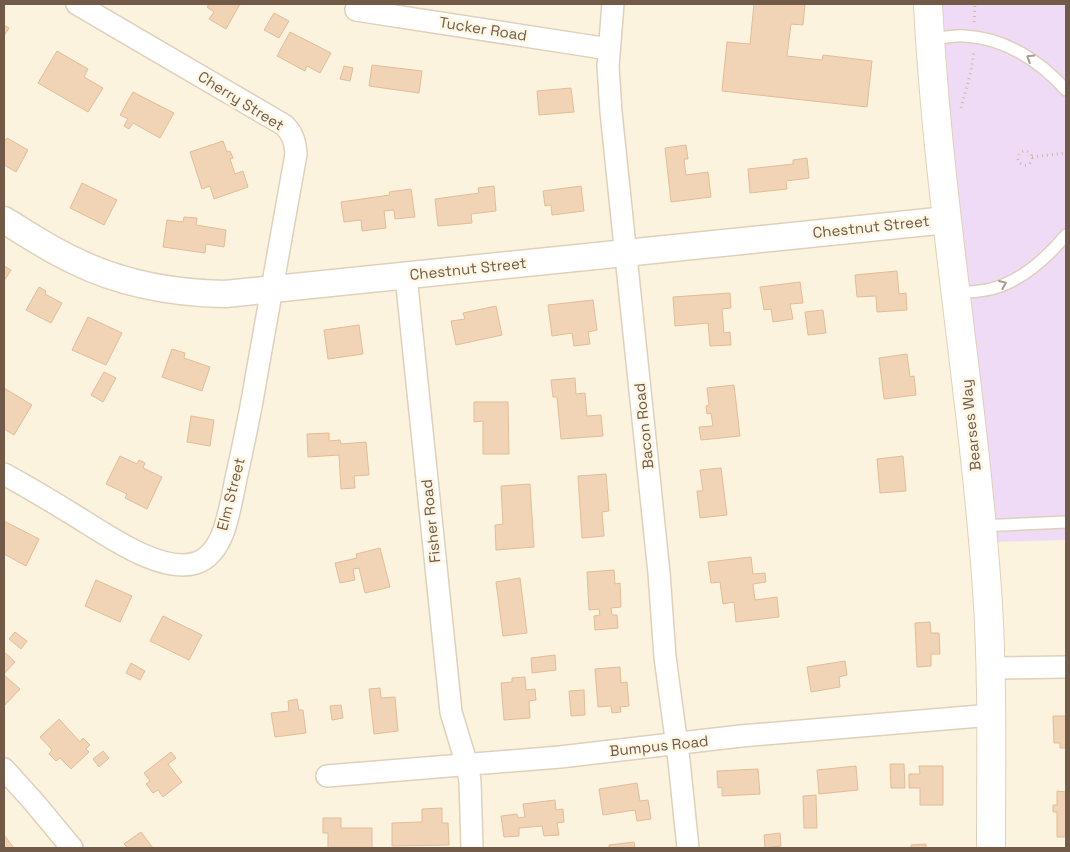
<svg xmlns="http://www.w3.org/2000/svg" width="1070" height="852" font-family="'Space Grotesk',sans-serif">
  <rect width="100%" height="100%" fill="#fcf3de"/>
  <!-- education -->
  <polygon fill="#f0dbf7" points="942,4 1066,4 1066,540 996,542 951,143"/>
  <!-- building -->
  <g fill="#f1d4b6" stroke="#e3bc97">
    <polygon points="209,4 240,4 226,29 209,19 214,12 207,7"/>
    <polygon points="754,4 805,4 803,25 791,24 787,56 822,60 823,55 872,61 867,107 722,91 727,42 750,44"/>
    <polygon points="274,13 289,21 279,38 264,30"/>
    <polygon points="4,25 9,28 4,36"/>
    <polygon points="290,32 331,53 320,73 307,66 305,71 277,56"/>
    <polygon points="57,51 88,69 84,77 103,88 88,112 38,83"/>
    <polygon points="372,65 422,71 419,93 369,86"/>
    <polygon points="344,66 353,68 350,81 340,79"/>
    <polygon points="571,88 574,112 539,115 537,91"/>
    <polygon points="133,92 174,113 160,138 133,123 129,129 124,126 128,119 120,115"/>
    <polygon points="7,138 28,150 16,172 4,165 4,142"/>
    <polygon points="223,141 227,152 230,151 233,158 230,159 235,174 243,171 248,187 214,199 210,186 202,189 190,152"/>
    <polygon points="686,145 688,159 684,159 686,175 708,172 711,197 671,202 665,148"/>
    <polygon points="807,158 809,178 786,181 787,189 750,193 748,169 793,164 793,160"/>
    <polygon points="82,183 117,200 104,225 70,208"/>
    <polygon points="494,186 496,211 471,214 472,223 438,226 435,199 479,193 478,188"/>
    <polygon points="581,186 584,211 552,215 551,205 545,206 543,191"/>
    <polygon points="411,189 415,217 395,219 394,210 384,211 386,228 362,231 361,220 344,222 341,202 390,195 389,192"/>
    <polygon points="184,217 197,218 196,225 226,230 224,247 206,244 205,253 163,247 167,220 183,222"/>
    <polygon points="4,266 11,270 4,281"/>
    <polygon points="897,271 899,294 906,293 907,310 877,312 876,296 857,297 855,275"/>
    <polygon points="800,282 803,303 790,304 793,319 773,322 771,309 764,310 760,287"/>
    <polygon points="39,287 46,291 45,294 62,303 51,323 26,310"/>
    <polygon points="730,293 731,308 722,309 724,333 730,332 731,345 710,346 708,323 675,326 673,297"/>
    <polygon points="593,300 597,330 588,332 590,344 574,346 572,333 552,336 548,305"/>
    <polygon points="496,306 502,335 456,345 451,321 465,319 463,313"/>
    <polygon points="823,310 826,333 808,335 805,312"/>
    <polygon points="88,317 122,333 106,365 72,350"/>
    <polygon points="359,325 363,354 328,359 324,330"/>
    <polygon points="172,349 185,353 184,358 210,367 202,391 162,377"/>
    <polygon points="907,354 910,377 914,376 916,395 884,399 879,358"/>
    <polygon points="104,372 116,378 103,402 91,395"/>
    <polygon points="575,378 576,394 585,393 587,416 601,415 603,436 561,439 557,397 553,397 551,380"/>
    <polygon points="734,385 740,436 701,440 699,427 713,426 711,413 707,414 706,406 709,405 707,388"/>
    <polygon points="4,388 32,405 14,435 4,429"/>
    <polygon points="474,402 508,402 509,454 483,454 483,421 474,422"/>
    <polygon points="191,416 214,420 210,446 187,442"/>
    <polygon points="329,433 329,441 340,440 341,444 366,442 369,475 354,476 355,488 341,489 339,455 308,457 307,434"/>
    <polygon points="120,456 137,464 139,460 145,463 143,468 162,477 147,509 125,498 127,494 106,484"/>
    <polygon points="903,456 906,491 880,493 877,459"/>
    <polygon points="721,468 727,515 700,518 697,491 703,491 700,470"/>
    <polygon points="606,474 609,511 602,512 604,536 582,538 578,476"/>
    <polygon points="530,484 534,547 496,550 495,525 503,524 501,486"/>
    <polygon points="4,521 39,539 26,566 4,554"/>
    <polygon points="380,548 390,587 365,593 359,568 353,569 355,580 340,583 335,563 357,558 356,554"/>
    <polygon points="751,557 753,574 765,573 766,582 753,584 755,600 777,597 779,617 736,622 734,602 723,604 720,582 711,583 708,562"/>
    <polygon points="614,570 615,584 620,583 621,607 611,608 612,615 617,615 618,628 595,630 594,616 600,615 599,609 589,610 587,572"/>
    <polygon points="520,578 527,633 503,636 496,582"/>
    <polygon points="96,580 132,596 120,622 85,606"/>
    <polygon points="163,616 202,635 189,660 150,641"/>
    <polygon points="930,622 931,633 939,633 940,654 931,654 931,666 917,667 915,623"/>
    <polygon points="15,632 27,641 21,649 9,639"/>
    <polygon points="4,652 15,662 4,674"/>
    <polygon points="555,655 556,670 532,673 531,658"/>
    <polygon points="845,661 847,675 839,677 840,687 811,692 807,667"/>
    <polygon points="131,663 145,671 140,680 126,673"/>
    <polygon points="620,667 621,683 627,682 629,706 620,707 621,712 612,713 611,706 598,707 595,669"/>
    <polygon points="4,675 20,689 4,706"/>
    <polygon points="525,677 526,690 535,689 536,700 529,701 530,718 504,720 501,683 512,682 512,678"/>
    <polygon points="380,688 381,698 395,697 398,731 374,734 369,689"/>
    <polygon points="584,690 585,715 571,716 569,691"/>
    <polygon points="297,699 299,710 303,710 306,733 275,737 271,713 289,711 288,701"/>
    <polygon points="341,705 343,718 332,720 330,706"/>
    <polygon points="1053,716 1066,716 1066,748 1060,748 1060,743 1054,743"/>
    <polygon points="59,719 80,742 83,738 90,745 86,749 89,752 71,769 60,758 56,761 49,754 52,750 40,737"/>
    <polygon points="103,751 109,758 99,767 93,759"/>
    <polygon points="171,752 176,758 168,764 182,782 163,797 158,790 153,793 146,784 150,781 144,773"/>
    <polygon points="890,764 904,764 905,788 891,788"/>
    <polygon points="856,766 858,790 819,794 817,770"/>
    <polygon points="919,766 943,766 943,805 920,805 920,788 909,788 909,774 920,774"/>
    <polygon points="758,769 760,794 722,796 722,787 718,788 717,771"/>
    <polygon points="637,783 640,801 648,800 651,819 637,821 635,810 603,815 599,789"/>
    <polygon points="1057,791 1066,792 1066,837 1057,837 1057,812 1053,812 1053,805 1057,805"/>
    <polygon points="816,795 817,828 804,828 803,796"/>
    <polygon points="555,800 556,810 563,809 564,822 557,823 559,835 544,836 542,826 519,828 519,836 504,837 501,816 517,814 518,818 525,817 523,804"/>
    <polygon points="442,808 442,823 448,823 449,845 392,846 392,823 422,822 422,809"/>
    <polygon points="323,818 341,818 341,828 372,828 372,848 328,848 328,833 323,833"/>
    <polygon points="141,832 153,848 128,848 124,844"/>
    <polygon points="780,833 781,846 765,848 764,835"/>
    <polygon points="4,835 14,848 4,848"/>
    <polygon points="634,842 635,848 609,848 609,845"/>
    <polygon points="926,844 926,848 911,848 911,845"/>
  </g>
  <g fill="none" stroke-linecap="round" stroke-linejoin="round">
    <!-- service casing -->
    <g stroke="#dfd0bb" stroke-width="14">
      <g id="service">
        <path d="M930,40C942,38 953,35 965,36C1005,38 1040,61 1066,90"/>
        <path d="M955,293C967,292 979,292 991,289C1022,281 1046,259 1066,235"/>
        <polyline points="981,526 1066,522"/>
      </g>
    </g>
    <!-- minor casing -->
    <g stroke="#dfd0bb" stroke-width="24">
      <g id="minor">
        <polyline points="613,4 608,66 611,112 659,573 665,657 679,761 688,848"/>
        <polyline points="356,10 609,49"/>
        <polyline points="406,276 451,712 467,765 470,781 472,848"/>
        <path d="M4,474C26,486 48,499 69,512C100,530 159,575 196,563C211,558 219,544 224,530C230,512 233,493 237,474C244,442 251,410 256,378C270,303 283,228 296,154C295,141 293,134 284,125L77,4"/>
        <polyline points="991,668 1066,667"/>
        <polyline points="4,769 33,801 72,848"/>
        <polyline points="327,776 560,757 741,736 992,715"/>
      </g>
    </g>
    <!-- tertiary casing -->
    <g stroke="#dfd0bb" stroke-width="29">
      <path id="tertiary" d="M4,220C27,234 49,249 73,260C121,284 172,293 225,294L947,220"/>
    </g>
    <!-- secondary casing -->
    <g stroke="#e1cfb6" stroke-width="30">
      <path id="secondary" d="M928,4C938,200 973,393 987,589C993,675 991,762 991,848"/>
    </g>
    <!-- path -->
    <g stroke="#d5b79a" stroke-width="3" stroke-dasharray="1 4" stroke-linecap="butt">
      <polyline points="974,22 975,4"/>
      <polyline points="961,108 971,71 974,51"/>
      <circle cx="1025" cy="158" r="7"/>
      <polyline points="1032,157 1066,153"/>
    </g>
    <!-- service -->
    <use href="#service" stroke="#fff" stroke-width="11"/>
    <!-- minor -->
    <use href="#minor" stroke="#fff" stroke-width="21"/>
    <!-- tertiary -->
    <use href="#tertiary" stroke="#fff" stroke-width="26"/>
    <!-- secondary -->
    <use href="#secondary" stroke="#fff" stroke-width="28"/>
  </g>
  <!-- one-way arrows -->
  <defs><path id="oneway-chevron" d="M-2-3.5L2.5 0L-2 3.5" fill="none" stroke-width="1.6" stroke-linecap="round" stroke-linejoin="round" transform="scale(1.25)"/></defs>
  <g stroke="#aa9c91">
    <use href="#oneway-chevron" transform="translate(1030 58) rotate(-148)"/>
    <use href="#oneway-chevron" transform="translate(1003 284) rotate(-23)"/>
  </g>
  <g text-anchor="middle" stroke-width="5" stroke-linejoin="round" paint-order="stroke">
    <!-- street labels -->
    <g font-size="15" fill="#715a47" stroke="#fff7e4">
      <text transform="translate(483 29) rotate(9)" y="5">Tucker Road</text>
      <text transform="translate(241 101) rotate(32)" y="5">Cherry Street</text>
      <text transform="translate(871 227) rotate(-6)" y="5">Chestnut Street</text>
      <text transform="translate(468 269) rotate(-6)" y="5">Chestnut Street</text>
      <text transform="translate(971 425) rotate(-96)" y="5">Bearses Way</text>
      <text transform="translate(644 426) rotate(-96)" y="5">Bacon Road</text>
      <text transform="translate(231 494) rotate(-76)" y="5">Elm Street</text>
      <text transform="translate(431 521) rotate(-96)" y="5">Fisher Road</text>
      <text transform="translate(659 746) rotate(-6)" y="5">Bumpus Road</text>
    </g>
  </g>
  <!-- border -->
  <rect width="1070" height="852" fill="none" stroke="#715a47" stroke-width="10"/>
</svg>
